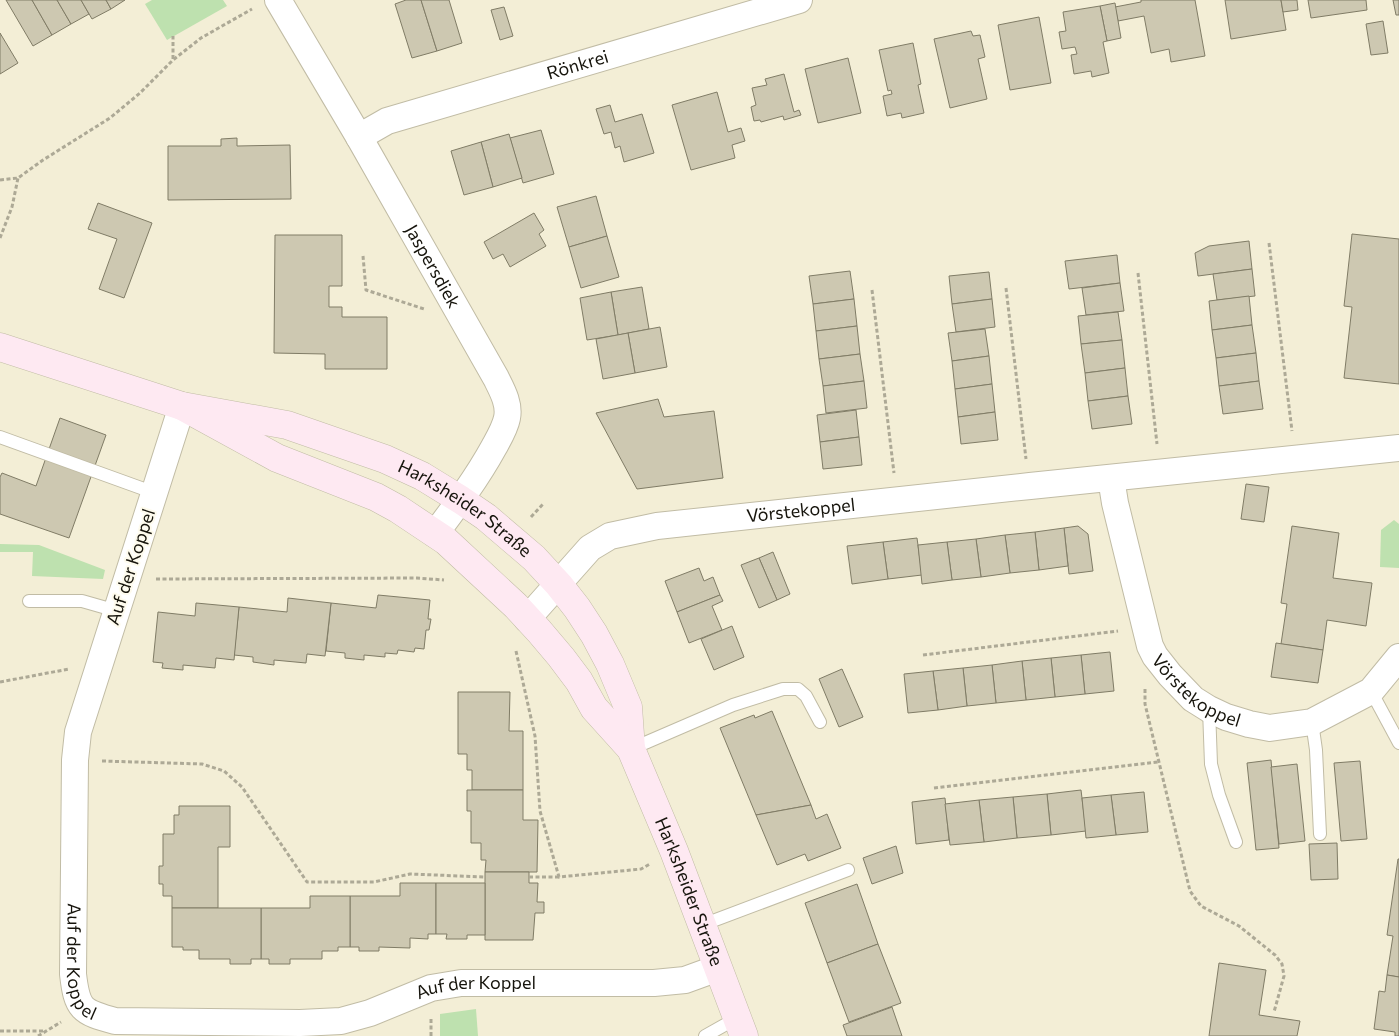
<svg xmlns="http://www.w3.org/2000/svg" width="1399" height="1036" font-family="Commissioner,sans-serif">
  <rect width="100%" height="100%" fill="#f3eed6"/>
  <!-- green -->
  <g fill="#bee1af">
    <polygon points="152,0 223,0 227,6 167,40 145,4"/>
    <polygon points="1394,520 1399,524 1399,568 1380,567 1381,530"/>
    <polygon points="0,544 39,545 105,570 103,579 32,576 33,552 0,552"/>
    <polygon points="476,1009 478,1036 440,1036 440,1014"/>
  </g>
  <!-- building -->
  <g fill="#cdc8b1" stroke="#807c66">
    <polygon points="6,0 32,0 52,35 33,46"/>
    <polygon points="32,0 57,0 71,24 52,35"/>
    <polygon points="57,0 81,0 89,14 71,24"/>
    <polygon points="81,0 106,0 111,9 92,19"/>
    <polygon points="106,0 125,0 111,9"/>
    <polygon points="406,0 421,0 437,51 412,58 395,4"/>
    <polygon points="421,0 449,0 462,43 437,51"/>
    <polygon points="1141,0 1195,0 1205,56 1171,62 1169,49 1151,53 1144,16 1118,21 1115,7 1141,2"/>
    <polygon points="1225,0 1281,0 1286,30 1231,39"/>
    <polygon points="1281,0 1297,0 1298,10 1283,12"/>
    <polygon points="1308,0 1366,0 1367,10 1311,18"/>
    <polygon points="1393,0 1399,0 1399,15 1396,15"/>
    <polygon points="1115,3 1121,38 1107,41 1100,6"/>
    <polygon points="1100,6 1107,41 1103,42 1109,73 1092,77 1091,71 1074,74 1071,55 1077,54 1075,47 1062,49 1059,32 1066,31 1063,12"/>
    <polygon points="504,7 513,36 500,40 491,10"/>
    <polygon points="1039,17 1051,83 1010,90 998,25"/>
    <polygon points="1383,21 1388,53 1371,55 1366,24"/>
    <polygon points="971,31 973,36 980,35 985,57 978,59 987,99 950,108 934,39"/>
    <polygon points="0,33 18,63 0,74"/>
    <polygon points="913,43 921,84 918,85 924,113 902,118 901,113 887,116 883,96 892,94 891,90 888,91 879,50"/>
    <polygon points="848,58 861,113 818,123 805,69"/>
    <polygon points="784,74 794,112 799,110 801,115 784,120 783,116 761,122 760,120 754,121 751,107 756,105 752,88 767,85 765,79"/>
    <polygon points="717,92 728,132 741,128 745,141 732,145 735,158 691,170 672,105"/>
    <polygon points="610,105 615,122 642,114 654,153 624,162 620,146 615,148 611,132 604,134 596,109"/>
    <polygon points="541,130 554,174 523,183 510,138"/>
    <polygon points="509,134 522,178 493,187 481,142"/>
    <polygon points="237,138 237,146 290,145 291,199 168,200 168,146 221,146 221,139"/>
    <polygon points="481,142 493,187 464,195 451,151"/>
    <polygon points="596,196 607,236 569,247 557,207"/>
    <polygon points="98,203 152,223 124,298 99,289 117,239 88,229"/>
    <polygon points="534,213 544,230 539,234 546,246 510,267 503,254 493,259 484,242"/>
    <polygon points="1352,234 1399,239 1399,384 1344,378 1352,307 1344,306"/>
    <polygon points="275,235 342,235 342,286 329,286 329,307 342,307 342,317 387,317 387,369 325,369 325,354 274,353"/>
    <polygon points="607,236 619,277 581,288 569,247"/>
    <polygon points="1249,241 1252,269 1198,276 1195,253 1209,246"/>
    <polygon points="1117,255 1120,283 1069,289 1065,261"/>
    <polygon points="1252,269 1255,296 1217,300 1213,274"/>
    <polygon points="850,271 854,299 813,304 809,276"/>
    <polygon points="989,272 992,299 952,304 949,276"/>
    <polygon points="1120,283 1124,311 1086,315 1082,288"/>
    <polygon points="642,287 649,329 618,335 611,292"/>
    <polygon points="611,292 618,335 587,340 580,298"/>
    <polygon points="1249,296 1252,325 1212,330 1209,301"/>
    <polygon points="854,299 857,326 816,331 813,304"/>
    <polygon points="992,299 995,327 956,332 952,304"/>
    <polygon points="1118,312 1122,340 1081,344 1078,316"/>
    <polygon points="1252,325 1256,353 1216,358 1212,330"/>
    <polygon points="857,326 860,354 819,359 816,331"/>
    <polygon points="660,327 667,367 635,373 628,333"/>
    <polygon points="985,329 989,356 952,361 948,333"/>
    <polygon points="628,333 635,373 603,379 596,339"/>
    <polygon points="1122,340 1125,368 1085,373 1081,344"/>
    <polygon points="1256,353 1259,381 1219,386 1216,358"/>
    <polygon points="860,354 864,381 823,386 819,359"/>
    <polygon points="989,356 992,384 955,389 952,361"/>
    <polygon points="1125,368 1128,396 1088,401 1085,373"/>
    <polygon points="864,381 867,408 826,413 823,386"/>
    <polygon points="1259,381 1263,409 1223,414 1219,386"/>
    <polygon points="992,384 995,412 958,417 955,389"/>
    <polygon points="1128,396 1132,424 1092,429 1088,401"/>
    <polygon points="658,399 664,417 714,411 723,478 637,489 596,413"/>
    <polygon points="856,410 859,437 820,442 817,415"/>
    <polygon points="995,412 998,440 961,444 958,417"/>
    <polygon points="60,418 106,435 69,538 0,514 0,477 2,473 36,486"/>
    <polygon points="859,437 862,465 823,469 820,442"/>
    <polygon points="1246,484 1269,487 1264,522 1241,519"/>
    <polygon points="1078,526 1088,534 1093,571 1069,574 1064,528"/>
    <polygon points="1292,526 1339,533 1333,578 1372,583 1366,626 1327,620 1323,650 1281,644 1287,604 1281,603"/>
    <polygon points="1064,528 1068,566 1039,570 1035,532"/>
    <polygon points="1035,532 1039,570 1010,573 1005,535"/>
    <polygon points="1005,535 1010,573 981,577 976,539"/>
    <polygon points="917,538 922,575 888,579 883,542"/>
    <polygon points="976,539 981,577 952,580 947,542"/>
    <polygon points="883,542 888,579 852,584 847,546"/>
    <polygon points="947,542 952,580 922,584 918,545"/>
    <polygon points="773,552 790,594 777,600 759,558"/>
    <polygon points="759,558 777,600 759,608 741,565"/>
    <polygon points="699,568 704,581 713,577 720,595 677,612 665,581"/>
    <polygon points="378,595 430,600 428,619 431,619 429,630 426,630 424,649 415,648 414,652 398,650 397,654 385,653 385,657 364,655 364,660 345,658 345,653 326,651 331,603 376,608"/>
    <polygon points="720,595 723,601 712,606 722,630 689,643 677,612"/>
    <polygon points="288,598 331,603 325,656 307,654 306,663 274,660 274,665 253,662 253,657 234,655 239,607 287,612"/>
    <polygon points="196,603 239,607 234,660 216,658 215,668 183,665 183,670 162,668 163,663 153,662 158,612 195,616"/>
    <polygon points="732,626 744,657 714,670 701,639"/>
    <polygon points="1276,643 1323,650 1318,683 1271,677"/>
    <polygon points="1110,652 1114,691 1085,694 1081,655"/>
    <polygon points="1081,655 1085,694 1055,697 1051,658"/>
    <polygon points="1051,658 1055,697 1026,700 1022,661"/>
    <polygon points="1022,661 1026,700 996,703 992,665"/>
    <polygon points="992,665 996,703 967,706 963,668"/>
    <polygon points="963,668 967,706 938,710 933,671"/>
    <polygon points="842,669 863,717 839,727 819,679"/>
    <polygon points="933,671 938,710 908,713 904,674"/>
    <polygon points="458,692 510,692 509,731 523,731 523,790 472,790 472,770 467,770 467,754 458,754"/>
    <polygon points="772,711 811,805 756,815 720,728 754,715 755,718"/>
    <polygon points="1271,760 1279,848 1256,850 1247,763"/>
    <polygon points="1360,761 1367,839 1341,841 1334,763"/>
    <polygon points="1297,764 1305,841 1279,844 1271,767"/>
    <polygon points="467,790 523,790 523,820 538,820 537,872 485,872 486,860 481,860 481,843 471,843 471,811 467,811"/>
    <polygon points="1081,790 1086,831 1051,835 1047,794"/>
    <polygon points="1144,792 1148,832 1116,835 1111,795"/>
    <polygon points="1047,794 1051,835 1017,838 1013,797"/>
    <polygon points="1111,795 1116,835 1086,838 1082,798"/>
    <polygon points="1013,797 1017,838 984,842 979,800"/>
    <polygon points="945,798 949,840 916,844 912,802"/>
    <polygon points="979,800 984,842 950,845 945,804"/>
    <polygon points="811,805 816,819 827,814 841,848 808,861 805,854 777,865 756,815"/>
    <polygon points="179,806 230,806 230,847 218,847 218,908 172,908 172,896 163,896 163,884 159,884 159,866 163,866 163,834 174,834 174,815 179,815"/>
    <polygon points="1337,843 1338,879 1311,880 1309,844"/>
    <polygon points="896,846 903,873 872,884 863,858"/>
    <polygon points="1398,859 1399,859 1399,977 1387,975 1393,936 1387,935"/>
    <polygon points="485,872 529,872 529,883 538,883 537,902 544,902 544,913 535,913 533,940 485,940"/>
    <polygon points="400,883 436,883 436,934 428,934 428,939 410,938 410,948 379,947 379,951 359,951 359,947 350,947 350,896 400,896"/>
    <polygon points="436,883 485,883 485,935 467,935 467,939 446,939 447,934 436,934"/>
    <polygon points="857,884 878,944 827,963 805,903"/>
    <polygon points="310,896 350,896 350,947 338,947 338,951 322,951 322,959 290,959 290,964 269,964 269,959 261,959 261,908 310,908"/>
    <polygon points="172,908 261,908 261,959 251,959 251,964 230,964 230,959 199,959 199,950 183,950 183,947 172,947"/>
    <polygon points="878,944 901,1003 849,1022 827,963"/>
    <polygon points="1219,963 1266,970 1259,1015 1300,1021 1297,1036 1209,1036"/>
    <polygon points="1387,975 1399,977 1399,1036 1395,1036 1395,1032 1374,1029 1379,991 1385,992"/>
    <polygon points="892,1007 902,1036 847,1036 843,1025"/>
  </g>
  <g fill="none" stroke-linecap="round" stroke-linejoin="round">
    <!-- service casing -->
    <g stroke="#c1bca5" stroke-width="14">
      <g id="service">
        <polyline points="0,437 155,493"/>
        <polyline points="29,601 82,601 117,611"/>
        <polyline points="1371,691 1399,743"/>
        <polyline points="1209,709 1211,764 1219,795 1236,842"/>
        <polyline points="1312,722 1316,750 1320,834"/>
        <polyline points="631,749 733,705 783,689 798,689 806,696 820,722"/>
        <polyline points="702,925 848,870"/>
        <polyline points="705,1036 737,1018"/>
      </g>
    </g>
    <!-- minor casing -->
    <g stroke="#c1bca5" stroke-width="28">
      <g id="minor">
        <path id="s1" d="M278,0L359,137L496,378C502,390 510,404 507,418C505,428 499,438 494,447C477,478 456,506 435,534"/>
        <path id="s2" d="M359,137L387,121L799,0"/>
        <path id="s3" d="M182,406L78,732L75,760L73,974C77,1009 81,1012 115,1021L300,1023L341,1021L370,1013L431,988L461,983H654L685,980L718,968"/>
        <path id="s4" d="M1111,478L1115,503L1150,646L1155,656L1170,675L1193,699L1209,709L1226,717L1249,724L1270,728L1312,722L1371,691L1399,657"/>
        <path id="s5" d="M527,619L590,548L610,536L657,526L1030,486L1399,448"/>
      </g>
    </g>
    <!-- secondary casing -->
    <g stroke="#c1bca5" stroke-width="29">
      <g id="secondary">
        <path id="s6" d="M0,347L182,406L287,425L385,459L422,476L461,500L486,517L534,558L559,585L577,608L594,634L610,664L628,707L631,749"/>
        <path id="s7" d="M182,406L277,458L376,497L398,509L446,541L516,606L539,631L561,657L579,681L594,708L631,749L674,851L744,1036"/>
      </g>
    </g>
    <!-- path -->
    <g stroke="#ada996" stroke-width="3" stroke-dasharray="4 2.5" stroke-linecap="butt">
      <polyline points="173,59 173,36"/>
      <polyline points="0,180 18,178 43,160 110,118 140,93 173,60 201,38 252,9"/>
      <polyline points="0,238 12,207 18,178"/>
      <polyline points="1269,243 1292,431"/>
      <polyline points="363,256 366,290 424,309"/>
      <polyline points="1138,273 1157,444"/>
      <polyline points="1006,288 1026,459"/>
      <polyline points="872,290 894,473"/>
      <polyline points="531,517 544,503"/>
      <polyline points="156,579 417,578 444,580"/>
      <polyline points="516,651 535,736 540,811 559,877 641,869 650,864"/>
      <polyline points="923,655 1118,631"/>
      <polyline points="0,682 69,669"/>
      <polyline points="1145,689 1145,704 1190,891 1201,906 1239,926 1275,955 1282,964 1284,976 1274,1012"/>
      <polyline points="102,761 202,764 224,771 242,787 307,882 374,882 410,874 485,877"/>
      <polyline points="934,788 1158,762"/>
      <polyline points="529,877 559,877"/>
      <polyline points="0,1031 44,1031"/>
      <polyline points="38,1036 61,1022"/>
      <polyline points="431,1036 431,1019"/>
    </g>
    <!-- service -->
    <use href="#service" stroke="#fff" stroke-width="12"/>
    <!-- minor -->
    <use href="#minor" stroke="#fff" stroke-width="26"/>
    <!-- secondary -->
    <use href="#secondary" stroke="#fee9f2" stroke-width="28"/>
  </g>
  <g text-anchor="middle" stroke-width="4" stroke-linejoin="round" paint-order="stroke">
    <!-- street labels -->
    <g font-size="18" fill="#16140c" stroke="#fefbed">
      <text dy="6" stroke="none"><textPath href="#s2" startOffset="231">Rönkrei</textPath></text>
      <text dy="6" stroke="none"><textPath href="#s1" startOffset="308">Jaspersdiek</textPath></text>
      <text dy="6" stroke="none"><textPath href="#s5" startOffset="311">Vörstekoppel</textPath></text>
      <text dy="6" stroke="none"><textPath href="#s6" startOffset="496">Harksheider Straße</textPath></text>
      <text transform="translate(131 567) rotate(-72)" y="6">Auf der Koppel</text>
      <text dy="6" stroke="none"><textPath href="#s4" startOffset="239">Vörstekoppel</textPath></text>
      <text dy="6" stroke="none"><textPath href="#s7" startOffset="731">Harksheider Straße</textPath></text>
      <text dy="6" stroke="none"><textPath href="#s3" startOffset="574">Auf der Koppel</textPath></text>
      <text dy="6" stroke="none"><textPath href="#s3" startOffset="1022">Auf der Koppel</textPath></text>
    </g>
  </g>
</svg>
